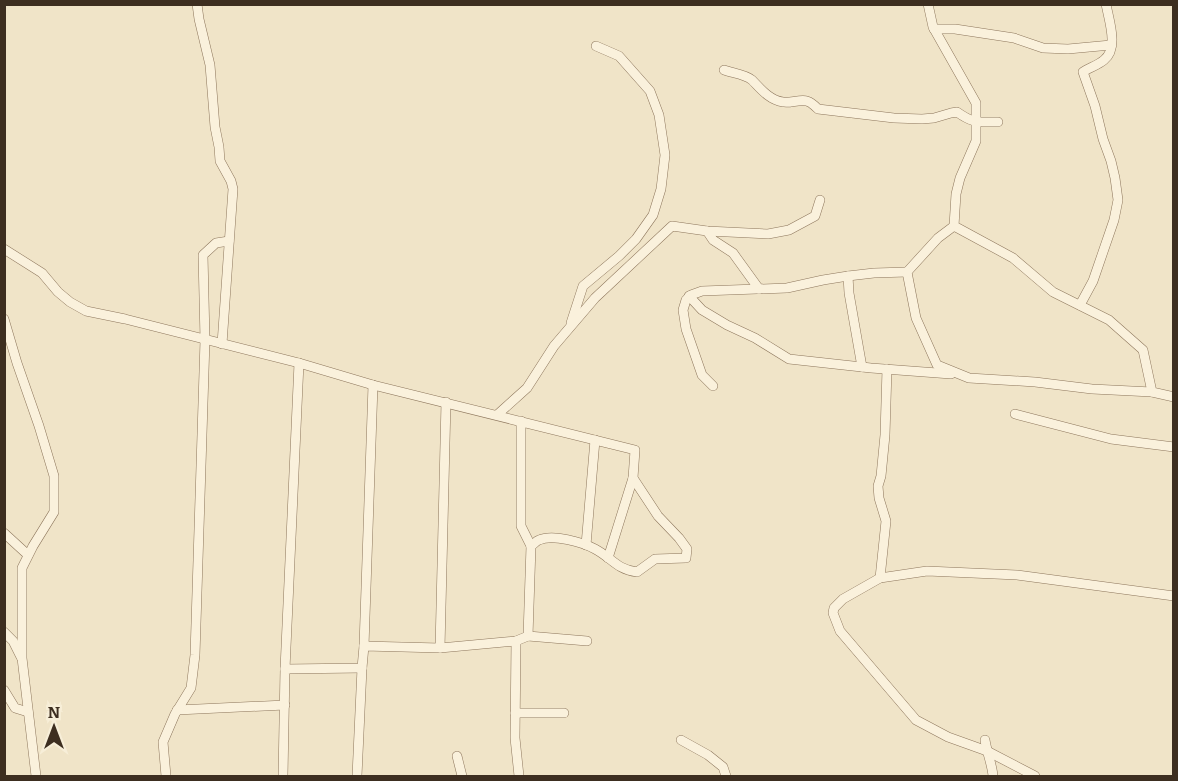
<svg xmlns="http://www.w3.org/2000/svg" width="1178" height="781" font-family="Bitter,serif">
  <rect width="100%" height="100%" fill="#f0e4c8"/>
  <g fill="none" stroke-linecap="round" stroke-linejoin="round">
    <!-- street casing -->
    <g stroke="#8d765c" stroke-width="10">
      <g id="street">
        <polyline points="197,4 199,19 210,65 215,127 219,147 220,161 231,181 233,189 222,344"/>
        <polyline points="928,4 933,27 976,103 976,141 960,178 956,194 954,226 1013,258 1053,292 1109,320 1143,350 1152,392 1174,397"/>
        <polyline points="934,29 955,29 1014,38 1043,48 1068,49 1111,45"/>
        <path d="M724,70C732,73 745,74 752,80C760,88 769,100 783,102C791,104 803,97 811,103C814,105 816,107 818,109L894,118L922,119L934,118L951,113L957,112C974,124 978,122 998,122"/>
        <polyline points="954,226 938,238 907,272 916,318 937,365 969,378 1035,382 1092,389 1152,392"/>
        <polyline points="707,231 713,240 733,253 759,289"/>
        <path d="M4,249L42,273L58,292L70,302L86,311L125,319L299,363L373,385L635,450L633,478L658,516L679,538L687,549L686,558L655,559L637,572C616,569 612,558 595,549C582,542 553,534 539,540C536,541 534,544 531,546L528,636L516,641L440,648L364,646L362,668L285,669L283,776"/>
        <polyline points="848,276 849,293 862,367"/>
        <polyline points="689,296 702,310 727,325 755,338 789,359 871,368 951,374"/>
        <path d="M1080,305L1093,281L1114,220L1118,200L1115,178L1111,161L1103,139L1095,106L1083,72C1089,68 1098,65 1104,60C1119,48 1109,21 1106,4"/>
        <polyline points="4,319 17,363 39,426 54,476 54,512 33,546 22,568 22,658 36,776"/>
        <polyline points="571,323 583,286 619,256 636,239 653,215 661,189 665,155 659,115 650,91 619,56 596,46"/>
        <polyline points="713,386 702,375 686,329 683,310 686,300 691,295 702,291 787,288 823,280 848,276 874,273 907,272"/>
        <polyline points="1015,414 1111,439 1174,447"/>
        <polyline points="497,415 527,388 554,346 595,298 672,226 707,231 768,234 789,230 815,216 820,200"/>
        <polyline points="521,421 521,526 531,546"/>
        <polyline points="4,533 28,555"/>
        <polyline points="586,545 595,440"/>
        <polyline points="608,558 633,478"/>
        <polyline points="880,578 886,521 879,498 878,486 881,476 885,435 887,369"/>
        <polyline points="4,632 13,641 21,657"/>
        <polyline points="528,636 587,641"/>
        <polyline points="516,641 515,738 519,776"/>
        <polyline points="364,646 373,385"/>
        <polyline points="440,648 446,402"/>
        <polyline points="285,669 299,363"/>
        <polyline points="4,690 15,708 28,712"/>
        <polyline points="177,710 285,705"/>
        <polyline points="515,713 564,713"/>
        <polyline points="681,740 708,755 723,767 726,776"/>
        <path d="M985,740C987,753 992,764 993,776"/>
        <polyline points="457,756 462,776"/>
        <polyline points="166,776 163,742 175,714 191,688 195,655 205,340 203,255 216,243 229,241"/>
        <polyline points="357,776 362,668"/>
        <polyline points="1035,776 987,751 948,737 916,720 840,631 833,613 834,608 843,599 880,578 927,571 1017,575 1174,596"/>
      </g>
    </g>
    <!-- street -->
    <use href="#street" stroke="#faf1dc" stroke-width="9"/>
  </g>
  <!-- border -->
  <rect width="1178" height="781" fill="none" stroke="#3d2e20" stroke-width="12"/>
  <!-- north arrow -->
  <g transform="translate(54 727)" stroke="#f7eed8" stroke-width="4.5" paint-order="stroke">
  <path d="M0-4.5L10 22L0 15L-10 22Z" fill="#3d2e20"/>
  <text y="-9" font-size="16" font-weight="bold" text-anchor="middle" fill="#3d2e20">N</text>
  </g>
</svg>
